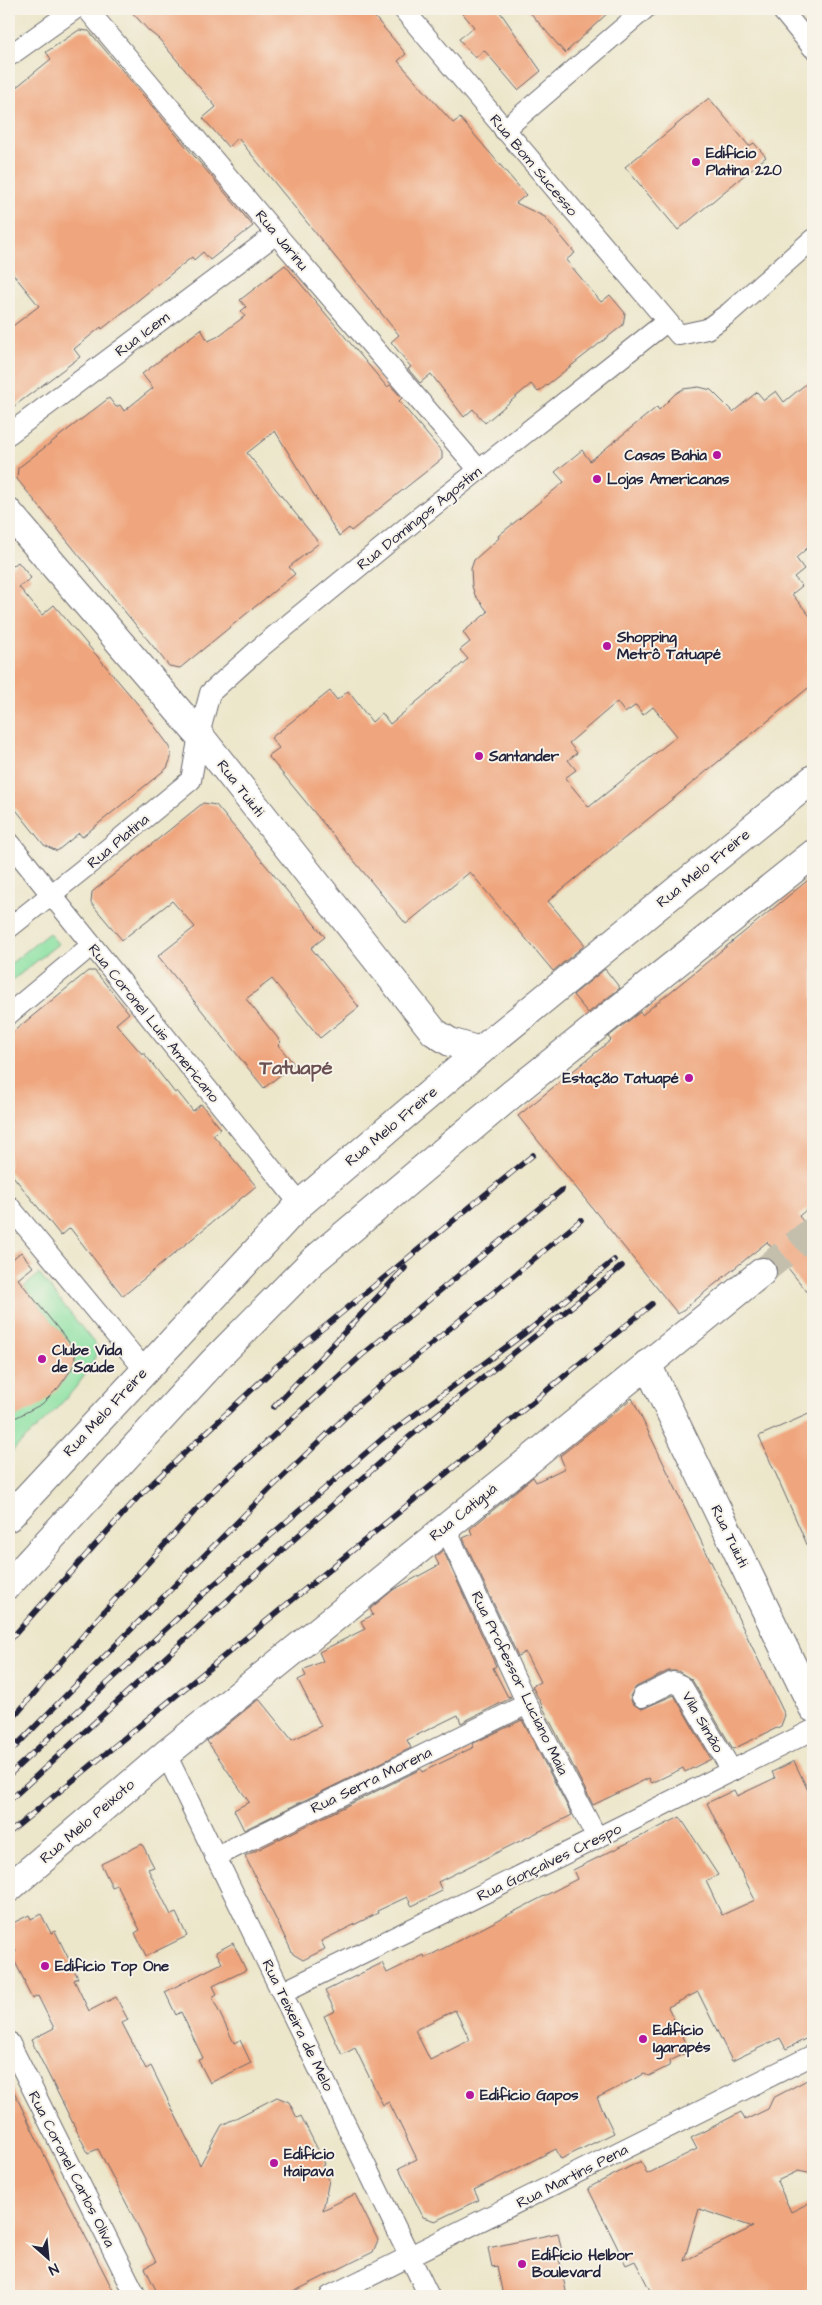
<svg xmlns="http://www.w3.org/2000/svg" width="822" height="2305" font-family="'Architects Daughter',sans-serif">
  <rect width="100%" height="100%" fill="#f7f3e8"/>
  <filter id="ink" filterUnits="userSpaceOnUse"><feTurbulence type="fractalNoise" baseFrequency=".02" numOctaves="2"/><feDisplacementMap in="SourceGraphic" scale="10" xChannelSelector="R" yChannelSelector="G"/><feConvolveMatrix kernelMatrix="1 2 1 2 8 2 1 2 1" color-interpolation-filters="sRGB"/></filter>
  <filter id="wash" filterUnits="userSpaceOnUse"><feTurbulence type="fractalNoise" baseFrequency=".0096" numOctaves="4" result="noise"/><feDisplacementMap in="SourceGraphic" scale="20" xChannelSelector="R" yChannelSelector="G"/><feGaussianBlur stdDeviation="1.12" result="paint"/><feColorMatrix in="noise" values="0 0 0 0 0 0 0 0 0 0 0 0 0 0 0 0 0 1.4 0 .05"/><feComposite in="paint" operator="in"/></filter>
  <g filter="url(#wash)">
    <rect width="100%" height="100%" fill="#ece6ca"/>
    <!-- green -->
    <g fill="#8be1a3" stroke="#56826f">
      <polygon points="49,933 58,944 9,983 9,965"/>
      <path d="M39,1274L98,1348C89,1384 36,1428 9,1454V1415L16,1417L59,1387L73,1367L76,1351L24,1287Z"/>
    </g>
    <g id="blocks">
      <!-- building -->
      <g fill="#efa57d" fill-rule="evenodd">
        <polygon points="129,9 368,9 406,54 398,61 453,123 460,118 526,195 516,203 545,217 575,253 566,260 601,302 610,295 625,313 623,325 538,392 531,384 485,423 473,409 464,417 431,374 420,383 408,369 411,367 391,342 399,335 238,138 228,147 203,118 216,107 159,39 149,31"/>
        <polygon points="459,9 498,9 541,71 518,90 484,50 475,58 459,39 474,27"/>
        <polygon points="527,9 612,9 565,53"/>
        <polygon points="79,30 89,31 253,226 210,260 203,252 194,260 192,257 102,329 101,327 74,349 80,357 9,410 9,329 39,306 9,269 9,93 51,59 46,52"/>
        <polygon points="709,98 749,146 754,143 766,157 678,230 625,167"/>
        <polygon points="285,265 387,387 390,385 402,398 399,401 442,452 442,459 351,531 349,528 339,536 275,431 247,453 319,543 289,567 295,574 180,668 169,666 17,479 18,468 109,398 116,407 120,405 124,411 153,388 142,374 201,329 208,341 217,337 245,316 241,311 246,307 240,300"/>
        <path d="M813,378V543L796,558L804,569L794,577L802,586L792,594L813,620V684L548,901L585,945L553,971L470,872L406,924L268,756L279,748L271,738L330,691L337,700L348,691L372,722L382,713L390,724L468,659L460,650L470,642L463,632L488,612L475,595L472,586L471,569L474,560L499,538L498,536L564,482L555,472L582,450L590,461L657,407L659,410L675,394L683,389L699,387L711,390L733,412L757,392L764,400L776,391L784,402ZM617,702L625,713L636,705L643,715L653,707L677,736L589,807L565,778L576,770L568,760L577,753L569,743Z"/>
        <polygon points="18,562 31,578 19,587 42,615 54,605 141,708 170,747 171,758 167,768 82,837 79,833 57,851 44,845 9,801 9,569"/>
        <polygon points="203,803 216,805 325,937 311,948 359,1007 320,1038 272,979 246,999 281,1042 278,1045 294,1064 264,1088 158,956 195,927 172,901 122,940 91,903 92,892"/>
        <polygon points="813,876 813,1204 799,1216 813,1234 813,1299 767,1242 678,1314 518,1116 611,1040 608,1037 640,1012 642,1015"/>
        <polygon points="605,969 620,988 588,1013 573,995"/>
        <polygon points="88,971 95,971 129,1013 116,1024 142,1054 143,1052 175,1093 177,1091 193,1111 201,1104 221,1129 213,1135 256,1186 123,1296 70,1228 61,1236 9,1171 9,1035"/>
        <polygon points="21,1252 33,1267 18,1279 76,1351 73,1367 59,1387 42,1404 9,1421 9,1262"/>
        <polygon points="632,1398 785,1715 781,1726 733,1749 692,1680 678,1671 668,1671 636,1687 630,1696 632,1703 642,1709 674,1695 711,1759 685,1772 683,1768 652,1783 649,1778 593,1805 532,1686 540,1682 525,1652 518,1656 463,1538 472,1534 470,1529 533,1477 536,1482 565,1468 560,1456"/>
        <polygon points="813,1412 813,1558 759,1436"/>
        <polygon points="443,1550 496,1666 493,1668 508,1697 510,1696 511,1698 461,1723 458,1715 407,1740 411,1748 244,1830 234,1810 249,1802 207,1741 259,1699 292,1740 321,1726 298,1680 306,1676 303,1670 323,1661 319,1652 365,1629 361,1621 373,1615 370,1609 393,1590 439,1565 435,1557"/>
        <polygon points="522,1720 572,1815 438,1882 442,1891 412,1906 407,1897 377,1911 378,1913 321,1941 325,1949 303,1960 293,1954 245,1856 421,1769 422,1772 474,1747 472,1744"/>
        <path d="M794,1761L813,1801V2035L786,2049L780,2038L732,2061L698,1992L668,2007L689,2051L670,2061L669,2066L649,2076L644,2074L597,2098L614,2133L561,2159L556,2149L474,2190L479,2200L435,2221L423,2217L399,2168L417,2159L389,2102L383,2105L355,2048L342,2055L324,2016L335,2011L325,1991L382,1963L387,1973L424,1955L425,1958L577,1879L573,1870L680,1817L718,1875L706,1881L722,1915L755,1900L707,1803L734,1790L737,1796L775,1778L772,1772ZM455,2010L470,2040L430,2060L415,2030Z"/>
        <polygon points="142,1844 154,1867 148,1869 171,1915 176,1913 187,1936 146,1956 135,1933 140,1930 117,1885 112,1887 101,1864"/>
        <polygon points="41,1914 51,1933 55,1931 78,1978 74,1980 89,2011 116,1997 128,2020 122,2023 146,2069 151,2066 200,2165 222,2125 277,2097 289,2102 297,2118 301,2116 325,2164 322,2166 329,2180 323,2210 355,2194 378,2240 373,2252 285,2296 159,2296 145,2268 156,2262 133,2216 98,2149 88,2153 31,2040 54,2028 38,1996 32,1999 24,1983 25,1982 11,1954 16,1952 9,1938 9,1930 15,1927 13,1923 29,1915 31,1919"/>
        <polygon points="233,1943 246,1970 213,1986 217,1994 212,1997 234,2043 240,2040 251,2063 210,2083 198,2060 203,2058 181,2012 176,2015 165,1992 222,1963 216,1952"/>
        <path d="M807,2080L813,2092V2174L798,2171L777,2181L791,2212L813,2201V2296H653L635,2261L626,2265L588,2188L641,2161L647,2174L697,2149L691,2138L741,2112L745,2120L768,2109L773,2098ZM699,2209L753,2227L684,2261Z"/>
        <polygon points="9,2081 51,2169 116,2296 9,2296"/>
        <polygon points="558,2233 562,2252 558,2253 567,2296 503,2296 497,2266 492,2267 488,2248"/>
      </g>
    </g>
  </g>
  <g filter="url(#ink)">
    <use href="#blocks" fill-opacity="0" stroke="#69676d" stroke-width="1"/>
    <g fill="none" stroke-linecap="round" stroke-linejoin="round">
      <!-- secondary-tunnel -->
      <polyline stroke="#c4bfad" stroke-width="28" stroke-dasharray="28 14" stroke-linecap="butt" points="762,1272 813,1230"/>
      <!-- street casing -->
      <g stroke="#69676d" stroke-width="22">
        <g id="street">
          <polyline points="87,9 276,234 479,470"/>
          <polyline points="403,9 679,335 707,329 729,313 813,239"/>
          <polyline points="781,9 813,48"/>
          <polyline points="9,56 75,9"/>
          <polyline points="504,130 645,9"/>
          <polyline points="9,434 276,234"/>
          <polyline points="9,842 300,1204"/>
          <polyline points="9,928 82,870 191,780 199,735 210,693 261,647 417,519 666,322"/>
          <polyline points="9,1014 92,945"/>
          <polyline points="9,1206 144,1369"/>
          <polyline points="445,1527 527,1704 597,1838"/>
          <polyline points="642,1697 673,1682 682,1686 732,1771"/>
          <polyline points="166,1754 429,2296"/>
          <polyline points="215,1857 527,1704"/>
          <polyline points="283,1992 597,1838 813,1730"/>
          <polyline points="9,2042 136,2296"/>
          <polyline points="330,2296 813,2055"/>
        </g>
      </g>
      <!-- secondary casing -->
      <g stroke="#69676d" stroke-width="30">
        <g id="secondary">
          <polyline points="9,513 199,735 434,1032 450,1042 480,1051"/>
          <polyline points="647,1364 813,1708"/>
          <polyline points="9,1888 166,1754 762,1272"/>
        </g>
      </g>
      <!-- highway casing -->
      <g stroke="#69676d" stroke-width="30">
        <g id="highway">
          <polyline points="9,1517 300,1204 480,1051 813,779"/>
          <polyline points="9,1584 214,1361 313,1261 512,1094 813,854"/>
        </g>
      </g>
      <!-- street -->
      <use href="#street" stroke="#fff" stroke-width="20"/>
      <!-- secondary -->
      <use href="#secondary" stroke="#fff" stroke-width="28"/>
      <!-- highway -->
      <use href="#highway" stroke="#fff" stroke-width="28"/>
      <!-- rail casing -->
      <g stroke="#22223b" stroke-width="5.5">
        <g id="rail">
          <polyline points="274,1407 405,1268"/>
          <polyline points="9,1641 140,1495 277,1366 533,1155"/>
          <polyline points="9,1723 99,1617 214,1490 362,1355 562,1190"/>
          <polyline points="9,1753 272,1487 361,1402 581,1220"/>
          <polyline points="9,1775 211,1587 382,1439 529,1330 614,1260"/>
          <polyline points="9,1801 301,1533 408,1438 622,1266"/>
          <polyline points="9,1833 652,1304"/>
        </g>
      </g>
      <!-- rail -->
      <use href="#rail" stroke="#f7f3e8" stroke-width="4" stroke-dasharray="11" stroke-linecap="butt"/>
    </g>
  </g>
  <!-- markers -->
  <g fill="#b5179e" stroke="#f7f3e8" stroke-width="2">
    <circle cx="696" cy="162" r="5"/>
    <circle cx="717" cy="455" r="5"/>
    <circle cx="597" cy="479" r="5"/>
    <circle cx="607" cy="646" r="5"/>
    <circle cx="479" cy="756" r="5"/>
    <circle cx="689" cy="1078" r="5"/>
    <circle cx="42" cy="1359" r="5"/>
    <circle cx="45" cy="1966" r="5"/>
    <circle cx="643" cy="2039" r="5"/>
    <circle cx="470" cy="2095" r="5"/>
    <circle cx="274" cy="2163" r="5"/>
    <circle cx="522" cy="2264" r="5"/>
  </g>
  <g text-anchor="middle" stroke-width="4" stroke-linejoin="round" paint-order="stroke">
    <!-- poi labels -->
    <g font-size="15" font-weight="bold" fill="#22223b" stroke="#f7f3e8" text-anchor="start">
      <text x="706" y="158">Edifício<tspan x="706" dy="17">Platina 220</tspan></text>
      <text x="707" y="460" text-anchor="end">Casas Bahia</text>
      <text x="607" y="484">Lojas Americanas</text>
      <text x="617" y="642">Shopping<tspan x="617" dy="17">Metrô Tatuapé</tspan></text>
      <text x="489" y="761">Santander</text>
      <text x="679" y="1083" text-anchor="end">Estação Tatuapé</text>
      <text x="52" y="1355">Clube Vida<tspan x="52" dy="17">de Saúde</tspan></text>
      <text x="55" y="1971">Edifício Top One</text>
      <text x="653" y="2035">Edifício<tspan x="653" dy="17">Igarapés</tspan></text>
      <text x="480" y="2100">Edifício Gapos</text>
      <text x="284" y="2159">Edifício<tspan x="284" dy="17">Itaipava</tspan></text>
      <text x="532" y="2260">Edifício Helbor<tspan x="532" dy="17">Boulevard</tspan></text>
    </g>
    <!-- street labels -->
    <g font-size="15" fill="#22223b" stroke="#f7f3e8">
      <text transform="translate(534 165) rotate(50)" y="5">Rua Bom Sucesso</text>
      <text transform="translate(282 240) rotate(50)" y="5">Rua Jarinu</text>
      <text transform="translate(142 334) rotate(-37)" y="5">Rua Icem</text>
      <text transform="translate(419 518) rotate(-39)" y="5">Rua Domingos Agostim</text>
      <text transform="translate(241 788) rotate(52)" y="5">Rua Tuiuti</text>
      <text transform="translate(118 841) rotate(-40)" y="5">Rua Platina</text>
      <text transform="translate(703 868) rotate(-39)" y="5">Rua Melo Freire</text>
      <text transform="translate(154 1023) rotate(51)" y="5">Rua Coronel Luis Americano</text>
      <text transform="translate(391 1126) rotate(-40)" y="5">Rua Melo Freire</text>
      <text transform="translate(105 1412) rotate(-47)" y="5">Rua Melo Freire</text>
      <text transform="translate(463 1512) rotate(-39)" y="5">Rua Catiguá</text>
      <text transform="translate(730 1536) rotate(64)" y="5">Rua Tuiuti</text>
      <text transform="translate(520 1683) rotate(64)" y="5">Rua Professor Luciano Maia</text>
      <text transform="translate(703 1722) rotate(60)" y="5">Vila Simão</text>
      <text transform="translate(371 1780) rotate(-26)" y="5">Rua Serra Morena</text>
      <text transform="translate(87 1821) rotate(-41)" y="5">Rua Melo Peixoto</text>
      <text transform="translate(549 1862) rotate(-26)" y="5">Rua Gonçalves Crespo</text>
      <text transform="translate(298 2025) rotate(64)" y="5">Rua Teixeira de Melo</text>
      <text transform="translate(72 2169) rotate(63)" y="5">Rua Coronel Carlos Oliva</text>
      <text transform="translate(572 2176) rotate(-27)" y="5">Rua Martins Pena</text>
    </g>
    <!-- district labels -->
    <g font-size="20" font-weight="bold" fill="#6a5052" stroke="#f7f3e8">
      <text x="296" y="1074">Tatuapé</text>
    </g>
  </g>
  <!-- margin -->
  <rect width="822" height="2305" fill="none" stroke="#f7f3e8" stroke-width="30"/>
  <!-- north arrow -->
  <g transform="translate(48 2258) rotate(153)" stroke="#f7f3e8" stroke-width="4" paint-order="stroke">
  <path d="M0-4L9 19L0 12L-9 19Z" fill="#22223b"/>
  <text y="-8" font-size="14" font-weight="bold" text-anchor="middle" fill="#22223b">N</text>
  </g>
</svg>
